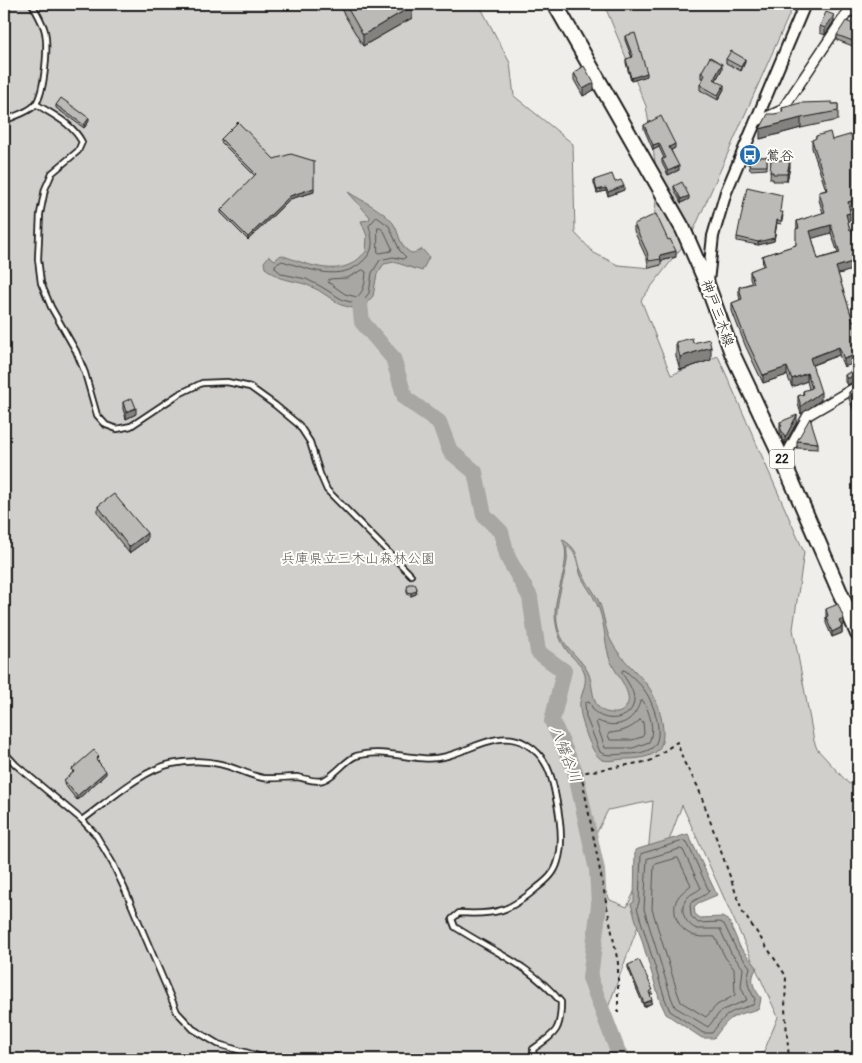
<svg xmlns="http://www.w3.org/2000/svg" width="862" height="1063" font-family="Pangolin,'Klee One',sans-serif">
  <rect width="100%" height="100%" fill="#f0eeea"/>
  <filter id="ink" filterUnits="userSpaceOnUse"><feTurbulence type="fractalNoise" baseFrequency=".02" numOctaves="2"/><feDisplacementMap in="SourceGraphic" scale="10" xChannelSelector="R" yChannelSelector="G"/><feConvolveMatrix kernelMatrix="1 2 1 2 8 2 1 2 1" color-interpolation-filters="sRGB"/></filter>
  <g filter="url(#ink)">
    <!-- green -->
    <path fill="#d0cfcc" stroke="#767674" fill-rule="evenodd" d="M4,4H337L359,34L370,4H479L510,63L514,96L573,144L575,233L594,253L618,265L651,268V252L658,180L646,106L604,4H794L692,234L641,300L671,375L718,356L804,552L793,629L814,741L817,749L848,783L850,784L858,783V1059H761L778,1017L682,805L601,1027L618,1059H4ZM653,801L647,864L627,907L610,900L600,879L595,836L608,810Z"/>
    <!-- water -->
    <g fill="#a8a7a3" stroke="#706f6d" fill-rule="evenodd">
      <path d="M348,192C362,201 382,209 393,223C399,231 399,245 408,251C413,255 416,252 422,249L429,257L422,271L394,262L384,264L377,274L373,296L363,307L357,309L341,305L318,290L305,284L280,278L265,268L264,262L269,256L275,260L281,255C301,262 330,275 351,264C356,262 361,256 366,252L367,236L361,221L369,220L370,217Z"/>
      <path d="M562,539C581,551 575,557 582,573C586,582 592,588 596,596C604,609 604,626 610,639C619,658 636,670 648,686C658,700 670,736 658,750C651,758 635,759 625,759C619,759 609,762 603,760C591,757 578,713 580,702C582,691 589,680 583,669C580,663 572,658 568,652C560,642 555,627 555,613C555,591 573,559 562,539ZM567,546C578,553 577,565 581,576C585,585 592,593 596,602C605,620 604,639 609,657C612,670 634,692 627,705C624,711 619,714 612,713C589,712 595,687 588,672C579,655 564,650 558,628C553,607 564,582 567,561C568,556 566,551 567,546Z"/>
      <path d="M688,834L717,895L698,903L694,907L695,914L700,918L722,917L729,921L740,947L757,967C749,981 753,986 761,998L759,1009C732,1016 731,1015 714,1038H702L666,1014L660,1001L631,904L634,902L635,850Z"/>
    </g>
    <g fill="none" stroke-linecap="round" stroke-linejoin="round">
      <!-- shore -->
      <g stroke="#545452" stroke-width="1">
        <path d="M377,217L389,226L400,251L406,257L403,259L393,257L380,260L372,273L369,293L361,303L358,304L343,300L320,286L306,279L282,274L275,268V265L282,261C309,269 340,283 363,261C375,250 373,241 369,226Z"/>
        <polygon points="378,228 380,228 384,231 392,248 391,251 380,253 378,252"/>
        <path d="M363,270L366,272C365,282 365,290 357,297L345,294L328,282L329,279L347,278Z"/>
        <path d="M623,670L626,671C632,677 640,683 645,691C653,702 666,737 652,748C645,753 634,754 626,754C618,754 607,757 600,752L586,717L585,703L589,702C591,705 593,709 595,712C608,724 635,719 634,698C633,689 627,681 622,673Z"/>
        <path d="M643,701C650,712 655,730 649,742L633,748H605L596,722L598,721C617,730 634,722 640,702Z"/>
        <path d="M640,720L643,722L644,734L642,737L632,740H610L608,735L609,733C622,732 631,729 640,720Z"/>
        <path d="M684,841L687,842L709,891C705,897 696,898 690,904L691,916L698,923L720,922L724,924L736,949L750,967C746,982 747,985 755,999L753,1005C729,1012 727,1012 712,1033H703L670,1011L665,999L637,908L639,902L641,854Z"/>
        <path d="M680,849L683,850L701,888C697,892 691,893 687,898C678,909 685,924 697,929H720L731,953L743,968L741,987L747,1000L721,1011L708,1027L675,1007L671,997L644,909L647,859Z"/>
        <path d="M678,858L691,885C687,889 680,893 677,899C670,913 680,933 696,936C702,938 709,936 715,937L725,957L734,969L735,995L717,1005L706,1017L681,1002L678,994L652,909L654,865Z"/>
      </g>
      <!-- river -->
      <polyline stroke="#a8a7a3" stroke-width="16" points="360,304 362,322 393,358 405,398 439,422 450,451 475,472 484,515 501,532 508,558 530,597 538,652 564,671 552,721 575,771 597,870 599,905 590,978 618,1052 623,1059"/>
      <!-- service casing -->
      <g stroke="#1c1c1c" stroke-width="8">
        <g id="service">
          <path d="M36,104C53,115 72,123 82,142L78,151L52,173L45,189L40,214L38,259L41,283L51,307L76,351L85,373L97,415L106,425L117,429L131,426L179,394L202,383L227,382L250,387L275,405L299,425L310,442L320,474L327,490L411,575"/>
          <path d="M4,121C13,116 28,113 35,105C45,92 49,43 44,28C41,20 36,11 32,4"/>
          <polyline points="4,752 16,765 82,820 96,835 113,864 126,892 177,1012 193,1029 218,1044 268,1059"/>
          <path d="M82,820C106,803 142,770 171,764C186,761 204,760 220,764C234,767 248,775 263,778C274,779 286,777 297,777C305,778 315,783 323,780C334,777 345,760 356,756C384,747 415,763 443,757C469,752 499,728 526,744C547,756 552,776 556,798C560,817 564,842 558,861C555,873 547,880 538,887C509,912 496,915 459,913L452,919L455,927C495,953 529,964 561,1002C561,1031 556,1033 533,1049L534,1059"/>
          <polyline points="313,1059 336,1057 343,1059"/>
        </g>
      </g>
      <!-- minor casing -->
      <g stroke="#1c1c1c" stroke-width="12">
        <g id="minor">
          <polyline points="755,122 782,110 849,10 858,13"/>
          <polyline points="783,461 808,415 858,386"/>
        </g>
      </g>
      <!-- tertiary casing -->
      <g stroke="#1c1c1c" stroke-width="14">
        <polyline id="tertiary" points="708,282 713,236 726,192 805,4"/>
      </g>
      <!-- primary casing -->
      <g stroke="#1c1c1c" stroke-width="18">
        <polyline id="primary" points="555,4 683,229 707,284 732,353 783,461 858,634"/>
      </g>
      <!-- path -->
      <polyline stroke="#1c1c1c" stroke-width="2" stroke-dasharray="4 4" stroke-linecap="butt" points="618,1013 618,963 581,773 650,761 677,742 684,762 698,787 743,913 756,931 786,976 785,1009 789,1059"/>
      <!-- service -->
      <use href="#service" stroke="#fdfcf7" stroke-width="4.5"/>
      <!-- minor -->
      <use href="#minor" stroke="#fdfcf7" stroke-width="9"/>
      <!-- tertiary -->
      <use href="#tertiary" stroke="#fdfcf7" stroke-width="10"/>
      <!-- primary -->
      <use href="#primary" stroke="#fdfcf7" stroke-width="14"/>
    </g>
    <!-- wall -->
    <g fill="#a1a09d" stroke="#1c1c1c" fill-rule="evenodd">
      <polygon points="338,4 411,4 412,18 363,46"/>
      <polygon points="834,21 825,35 820,33 820,26"/>
      <polygon points="858,26 858,48 837,40 837,35"/>
      <polygon points="625,36 647,76 631,81 626,63 626,59 632,58 625,40"/>
      <polygon points="726,59 745,62 741,71 726,63"/>
      <polygon points="722,69 716,80 724,89 718,100 700,90 700,85 703,79 701,78 701,73"/>
      <polygon points="574,73 594,90 583,96 574,80"/>
      <polygon points="832,104 838,104 838,120 801,128 760,139 775,114 782,113 782,108"/>
      <polygon points="56,105 89,121 84,128 56,108"/>
      <polygon points="644,125 675,148 671,150 679,170 668,175 662,163 662,159 664,158 659,147 653,150 644,129"/>
      <path d="M858,135V207L849,209L850,221H848L850,230L856,244L858,243V268L838,274L853,321L844,367L839,355L812,365L821,400L801,414L798,404V396L803,394V391L809,389L807,381L792,387L787,375L763,383L745,345L732,311V303L740,300L739,295V287L752,283L750,279V271L763,266L762,256L796,245L797,221L823,213L819,200V192L826,190L812,148V140L816,139V136L832,140ZM831,233L838,253L818,259L812,238Z"/>
      <polygon points="221,139 274,159 314,192 290,199 248,240 221,213 221,210 255,176 221,142"/>
      <polygon points="758,157 767,157 767,169 750,170 749,165 746,163 746,160"/>
      <polygon points="771,160 790,167 787,181 773,181 773,179 770,179"/>
      <polygon points="594,180 615,182 624,190 608,196 606,191 597,193 594,183"/>
      <polygon points="674,186 689,199 681,203 674,189"/>
      <polygon points="781,212 783,216 781,224 777,223 774,241 758,245 737,241 737,237"/>
      <polygon points="634,224 676,257 661,261 661,265 649,268 647,259 634,231"/>
      <polygon points="676,342 693,343 711,360 680,370 676,356"/>
      <polygon points="858,367 858,380 847,385 845,382 845,375"/>
      <polygon points="858,386 855,413 849,399 849,392"/>
      <polygon points="123,402 136,414 126,419 123,409"/>
      <polygon points="780,422 797,422 785,444 780,434"/>
      <polygon points="797,441 818,443 818,449 797,448"/>
      <polygon points="98,506 147,540 129,553 98,513"/>
      <polygon points="407,589 417,592 416,594 411,596 408,595 407,592"/>
      <polygon points="826,609 844,625 842,626 842,633 832,637 826,623"/>
      <polygon points="99,760 98,761 106,774 77,800 64,784 64,780 73,773 72,769"/>
      <polygon points="628,965 653,994 650,994 652,1003 644,1007 628,968"/>
    </g>
    <!-- shaded-wall -->
    <g fill="#83827f" stroke="#1c1c1c">
      <polygon points="412,6 412,18 363,46 363,35"/>
      <polygon points="834,15 834,21 825,35 825,28"/>
      <polygon points="745,59 745,62 741,71 741,67"/>
      <polygon points="722,64 722,69 714,84 714,79"/>
      <polygon points="647,73 647,76 631,81 631,78"/>
      <polygon points="594,83 594,90 583,96 583,89"/>
      <polygon points="724,85 724,89 718,100 718,95"/>
      <polygon points="89,118 89,121 84,128 84,125"/>
      <polygon points="801,118 801,128 760,139 760,129"/>
      <polygon points="659,143 659,147 653,150 653,145"/>
      <polygon points="675,144 675,148 669,151 669,147"/>
      <polygon points="790,160 790,167 787,181 787,174"/>
      <polygon points="679,166 679,170 668,175 668,171"/>
      <polygon points="624,186 624,190 608,196 608,192"/>
      <polygon points="314,188 314,192 290,199 248,240 248,237 290,196"/>
      <polygon points="606,188 606,191 597,193 597,190"/>
      <polygon points="689,196 689,199 681,203 681,199"/>
      <polygon points="858,199 858,207 848,210 848,202"/>
      <polygon points="850,213 850,221 846,222 846,214"/>
      <polygon points="777,220 774,241 758,245 758,242"/>
      <polygon points="831,225 831,233 810,239 810,231"/>
      <polygon points="676,251 676,257 661,261 660,255"/>
      <polygon points="858,260 858,268 836,275 836,267"/>
      <polygon points="711,347 711,360 680,370 680,357"/>
      <polygon points="839,347 839,355 810,366 810,358"/>
      <polygon points="858,354 858,362 844,367 844,359"/>
      <polygon points="787,367 787,375 763,383 763,375"/>
      <polygon points="807,373 807,381 792,387 792,379"/>
      <polygon points="858,373 858,380 847,385 847,379"/>
      <polygon points="821,392 821,400 801,414 801,406"/>
      <polygon points="858,405 858,412 855,413 855,407"/>
      <polygon points="136,408 136,414 126,419 126,412"/>
      <polygon points="797,415 797,422 785,444 785,438"/>
      <polygon points="147,533 147,540 129,553 129,547"/>
      <polygon points="417,588 416,594 411,596 411,593"/>
      <polygon points="844,619 844,625 839,627 839,621"/>
      <polygon points="842,627 842,633 832,637 832,632"/>
      <polygon points="106,771 106,774 77,800 77,796"/>
      <polygon points="652,1000 652,1003 644,1007 644,1003"/>
    </g>
    <!-- building -->
    <g fill="#bbbab6" stroke="#1c1c1c" fill-rule="evenodd">
      <polygon points="345,4 411,4 412,6 363,35"/>
      <polygon points="826,12 834,15 825,28 820,26"/>
      <polygon points="846,21 858,26 858,43 837,35"/>
      <polygon points="635,33 647,73 631,78 626,59 633,57 625,36"/>
      <polygon points="731,51 745,59 741,67 726,59"/>
      <polygon points="710,57 722,64 714,79 724,85 718,95 700,85 705,75 701,73"/>
      <polygon points="584,66 594,83 583,89 574,73"/>
      <polygon points="61,98 89,118 84,125 56,105"/>
      <polygon points="832,102 832,104 838,104 838,111 801,118 760,129 768,114 775,114 783,112 782,108 800,103"/>
      <polygon points="661,116 675,144 669,147 679,166 668,171 662,159 666,158 659,143 653,145 644,125"/>
      <polygon points="238,122 274,159 291,154 314,161 314,188 290,196 248,237 221,210 256,174 221,139"/>
      <path d="M830,132L832,140L856,133V136L858,135V199L848,202L850,213L846,214L850,230H852L856,244L858,243V260L836,267L853,321L858,319V354L844,359L839,347L810,358L821,392L801,406L798,396L804,394L803,391L812,388L807,373L792,379L787,367L763,375L745,337L732,303L742,299L739,287L754,283L750,271L765,265L762,256L796,245V229L799,228L797,221L825,212L819,192L828,190L812,140L816,138V136ZM831,225L840,253L818,259L810,231Z"/>
      <polygon points="748,153 758,157 767,157 767,166 750,166 749,161 746,160"/>
      <polygon points="771,160 790,160 787,174 773,174 773,172 770,172"/>
      <polygon points="612,174 615,182 621,180 624,186 608,192 606,188 597,190 594,180"/>
      <polygon points="682,182 689,196 681,199 674,186"/>
      <polygon points="747,187 782,195 780,212 783,212 781,221 777,220 774,238 758,242 737,237"/>
      <polygon points="656,214 668,240 670,239 676,251 660,255 661,259 649,261 647,252 634,224"/>
      <polygon points="692,338 693,343 709,339 711,347 680,357 676,342"/>
      <polygon points="858,367 858,374 858,373 847,379 845,375"/>
      <polygon points="858,386 858,405 855,407 849,392"/>
      <polygon points="132,398 136,408 126,412 123,402"/>
      <polygon points="797,415 785,438 780,427 782,426 780,422"/>
      <polygon points="810,418 818,443 797,441"/>
      <polygon points="114,494 147,533 129,547 98,506"/>
      <polygon points="408,584 415,584 417,588 416,591 411,593 408,592 407,589"/>
      <polygon points="838,604 844,619 839,621 842,627 832,632 826,617 828,616 826,609"/>
      <polygon points="94,750 99,756 96,759 106,771 77,796 64,780 74,772 72,769"/>
      <polygon points="639,960 653,990 649,992 652,1000 644,1003 628,965"/>
    </g>
  </g>
  <!-- icons -->
  <defs>
    <g id="bus-disc" transform="scale(1.125)"><circle r="9.5" fill="#1f6fb2" stroke="#fdfcf7"/><path d="M-5-6H5V4H4V6H2V4H-2V6H-4V4H-5ZM-3.5-4V0h7V-4ZM-3.5 1.2v1.5H-2V1.2ZM2 1.2v1.5H3.5V1.2Z" fill="#fff"/></g>
  </defs>
  <g fill-rule="evenodd">
    <use href="#bus-disc" x="750" y="155"/>
  </g>
  <g text-anchor="middle" stroke-width="4" stroke-linejoin="round" paint-order="stroke">
    <!-- shield labels -->
    <rect fill="#fdfcf7" stroke="#605f5e" stroke-width="1" x="769.5" y="449.5" width="25" height="19" rx="4"/>
    <g font-size="12" font-weight="bold" fill="#1c1c1c">
      <text x="782" y="463">22</text>
    </g>
    <!-- poi labels -->
    <g font-size="14" fill="#1c1c1c" stroke="#fdfcf7" text-anchor="start">
      <text x="766" y="160">鶯谷</text>
    </g>
    <!-- street labels -->
    <g font-size="14" fill="#1c1c1c" stroke="#fdfcf7">
      <text transform="translate(718 313) rotate(70)" y="5">神戸三木線</text>
    </g>
    <!-- park labels -->
    <g font-size="14" fill="#5b5b5a" stroke="#fdfcf7">
      <text x="358" y="563">兵庫県立三木山森林公園</text>
    </g>
    <!-- water labels -->
    <g font-size="15" font-style="italic" fill="#5b5b59" stroke="#fdfcf7">
      <text transform="translate(566 754) rotate(69)" y="5">八幡谷川</text>
    </g>
  </g>
  <!-- margin -->
  <rect width="862" height="1063" fill="none" stroke="#fdfcf7" stroke-width="20"/>
  <rect x="10" y="10" width="842" height="1043" fill="none" stroke="#1c1c1c" stroke-width="2" filter="url(#ink)"/>
</svg>
